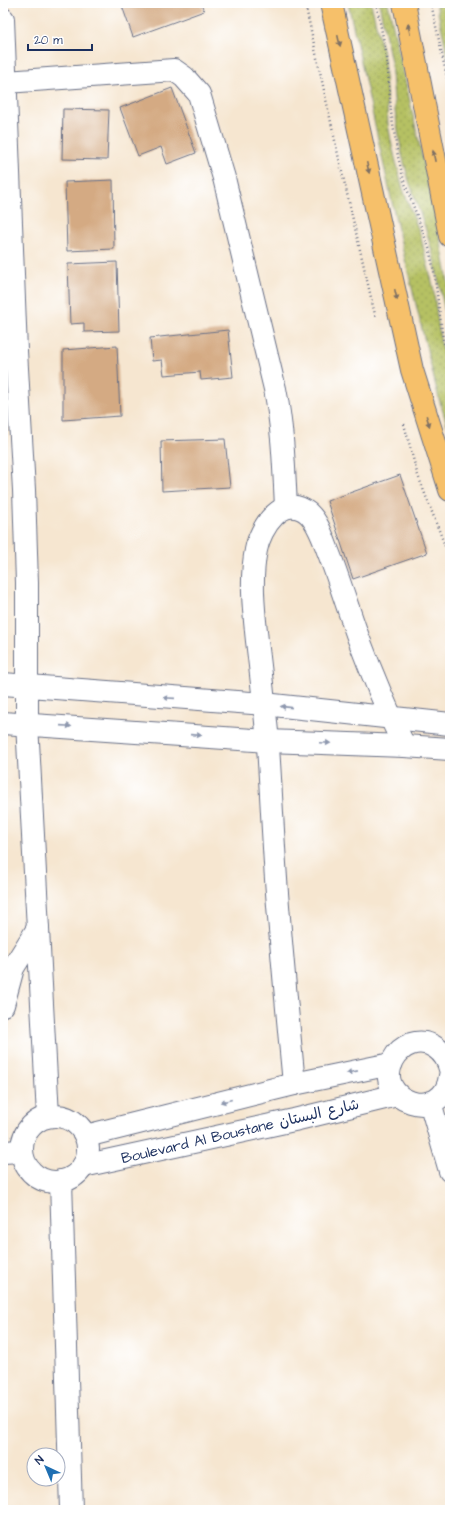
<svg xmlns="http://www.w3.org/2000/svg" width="453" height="1513" font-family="'Architects Daughter','Playpen Sans Arabic',sans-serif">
  <defs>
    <pattern id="park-dots" width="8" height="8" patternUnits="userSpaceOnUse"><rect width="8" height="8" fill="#b6c163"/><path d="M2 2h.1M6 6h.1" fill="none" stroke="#939d55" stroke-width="1.8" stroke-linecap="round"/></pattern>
  </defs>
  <rect width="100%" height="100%" fill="#fff"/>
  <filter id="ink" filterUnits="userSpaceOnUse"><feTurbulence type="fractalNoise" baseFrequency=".025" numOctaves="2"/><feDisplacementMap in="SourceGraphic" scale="8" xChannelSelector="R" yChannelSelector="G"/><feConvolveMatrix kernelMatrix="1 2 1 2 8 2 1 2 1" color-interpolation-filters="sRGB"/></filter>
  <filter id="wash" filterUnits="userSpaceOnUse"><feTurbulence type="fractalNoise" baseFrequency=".012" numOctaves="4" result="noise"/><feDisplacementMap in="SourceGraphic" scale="16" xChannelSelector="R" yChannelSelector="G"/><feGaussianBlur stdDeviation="0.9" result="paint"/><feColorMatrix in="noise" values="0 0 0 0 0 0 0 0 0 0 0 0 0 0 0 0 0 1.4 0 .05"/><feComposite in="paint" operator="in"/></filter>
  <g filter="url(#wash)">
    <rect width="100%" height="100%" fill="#f6e6d0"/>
    <!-- park -->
    <g fill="url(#park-dots)" stroke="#687860">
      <polygon points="348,3 371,3 384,58 388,124 392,146 403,189 420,234 433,286 440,338 450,383 450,434 439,399 401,243"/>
      <polygon points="379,3 388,3 439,232 450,292 450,351 446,334 444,307 433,255 426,230 409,181 402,155 395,111 391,62"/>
      <polygon points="436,3 450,3 450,67"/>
    </g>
    <g id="blocks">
      <!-- building -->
      <g fill="#d4aa83">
        <polygon points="121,3 201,3 204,11 133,37"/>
        <polygon points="172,88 196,153 167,164 161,147 138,156 120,108"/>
        <polygon points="63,109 109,110 107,160 62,159"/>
        <polygon points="113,180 114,249 67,251 65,182"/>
        <polygon points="117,262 119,331 84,332 84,323 70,324 68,264"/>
        <polygon points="228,330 233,377 201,380 200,372 164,375 162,360 152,361 150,338"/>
        <polygon points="117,346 120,416 63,420 63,350"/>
        <polygon points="225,439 230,487 162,491 161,441"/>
        <polygon points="400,475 427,553 353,579 327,501"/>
      </g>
    </g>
  </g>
  <g filter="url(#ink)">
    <use href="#blocks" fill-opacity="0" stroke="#686f86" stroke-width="1"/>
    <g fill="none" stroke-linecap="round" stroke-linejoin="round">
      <!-- minor casing -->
      <g stroke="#686f86" stroke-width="24">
        <g id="minor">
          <polyline points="3,19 16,351 24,490 27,583 27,723 48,1116"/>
          <path d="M6,82L174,70L184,77L199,94L224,178L275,389C283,429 284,467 286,507"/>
          <polyline points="3,684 264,704 450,724"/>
          <polyline points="3,723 267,741 404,746 450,749"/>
          <polyline points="3,1005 13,968 38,928"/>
          <path d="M450,1069C446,1052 430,1038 411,1044C403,1047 397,1052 393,1060C371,1101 444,1126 450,1076"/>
          <path d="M294,1084C288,1020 282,957 277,893C273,840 271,786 267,732C264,702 261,672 257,641C254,612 250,580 256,550C260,528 283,492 308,513C318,522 323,538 328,551C339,579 348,609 358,637C372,674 387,710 404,746"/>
          <polyline points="430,1102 450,1171"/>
          <circle cx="55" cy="1149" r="33"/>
          <polyline points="86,1136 294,1084 391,1064"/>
          <polyline points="3,1152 22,1151"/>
          <polyline points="83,1166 294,1120 397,1095"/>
          <polyline points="61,1181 71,1510"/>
        </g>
      </g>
      <!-- major casing -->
      <g stroke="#686f86" stroke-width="24">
        <g id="major">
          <polyline points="331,3 412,370 450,490"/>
          <polyline points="404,3 450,236"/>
        </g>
      </g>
      <!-- path -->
      <g stroke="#686f86" stroke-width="2.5" stroke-dasharray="1 3" stroke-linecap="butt">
        <polyline points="305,3 339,159 376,319"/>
        <polyline points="376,3 387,57 391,112 398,157 404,181 429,248 434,271 443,339 450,366"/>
        <polyline points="431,3 450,92"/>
        <polyline points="404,424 417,473 450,559"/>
      </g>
      <!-- minor -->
      <use href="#minor" stroke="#fff" stroke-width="22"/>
      <!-- major -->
      <use href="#major" stroke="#f6c06b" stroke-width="22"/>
    </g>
    <!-- one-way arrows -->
    <defs><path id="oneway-solid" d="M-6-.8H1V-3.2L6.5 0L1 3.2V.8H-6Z"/></defs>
    <g fill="#7e7064">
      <use href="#oneway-solid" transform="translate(409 29) rotate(-101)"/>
      <use href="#oneway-solid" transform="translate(339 41) rotate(77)"/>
      <use href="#oneway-solid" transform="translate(434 156) rotate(-101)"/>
      <use href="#oneway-solid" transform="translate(368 168) rotate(77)"/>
      <use href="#oneway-solid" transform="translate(396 295) rotate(77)"/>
      <use href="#oneway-solid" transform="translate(428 421) rotate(73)"/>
    </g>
    <g fill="#8d97ae">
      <use href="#oneway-solid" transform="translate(169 698) rotate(-176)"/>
      <use href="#oneway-solid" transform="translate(286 707) rotate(-174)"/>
      <use href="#oneway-solid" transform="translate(66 726) rotate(4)"/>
      <use href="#oneway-solid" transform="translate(196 735) rotate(4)"/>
      <use href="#oneway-solid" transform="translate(325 743) rotate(2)"/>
      <use href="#oneway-solid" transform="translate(352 1072) rotate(169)"/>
      <use href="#oneway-solid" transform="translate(226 1101) rotate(166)"/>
    </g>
  </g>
  <g text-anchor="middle" stroke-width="3.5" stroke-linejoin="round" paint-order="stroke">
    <!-- street labels -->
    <g font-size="15" fill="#1b2f5e" stroke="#fff">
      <text transform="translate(240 1131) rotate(-13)" y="5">Boulevard Al Boustane شارع البستان</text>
    </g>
  </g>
  <!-- margin -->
  <rect width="453" height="1513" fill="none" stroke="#fff" stroke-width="16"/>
  <!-- north arrow -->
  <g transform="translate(46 1467) rotate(316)"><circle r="19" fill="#ffffff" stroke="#a4acbf"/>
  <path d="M0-3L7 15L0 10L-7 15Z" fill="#1f6fb2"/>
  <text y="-6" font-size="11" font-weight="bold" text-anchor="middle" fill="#1b2f5e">N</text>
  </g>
  <!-- scale -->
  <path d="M28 44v6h64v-6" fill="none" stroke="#1b2f5e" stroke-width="2"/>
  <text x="34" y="44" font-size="12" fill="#1b2f5e" stroke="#ffffff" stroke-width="3" paint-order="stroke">20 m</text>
</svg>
